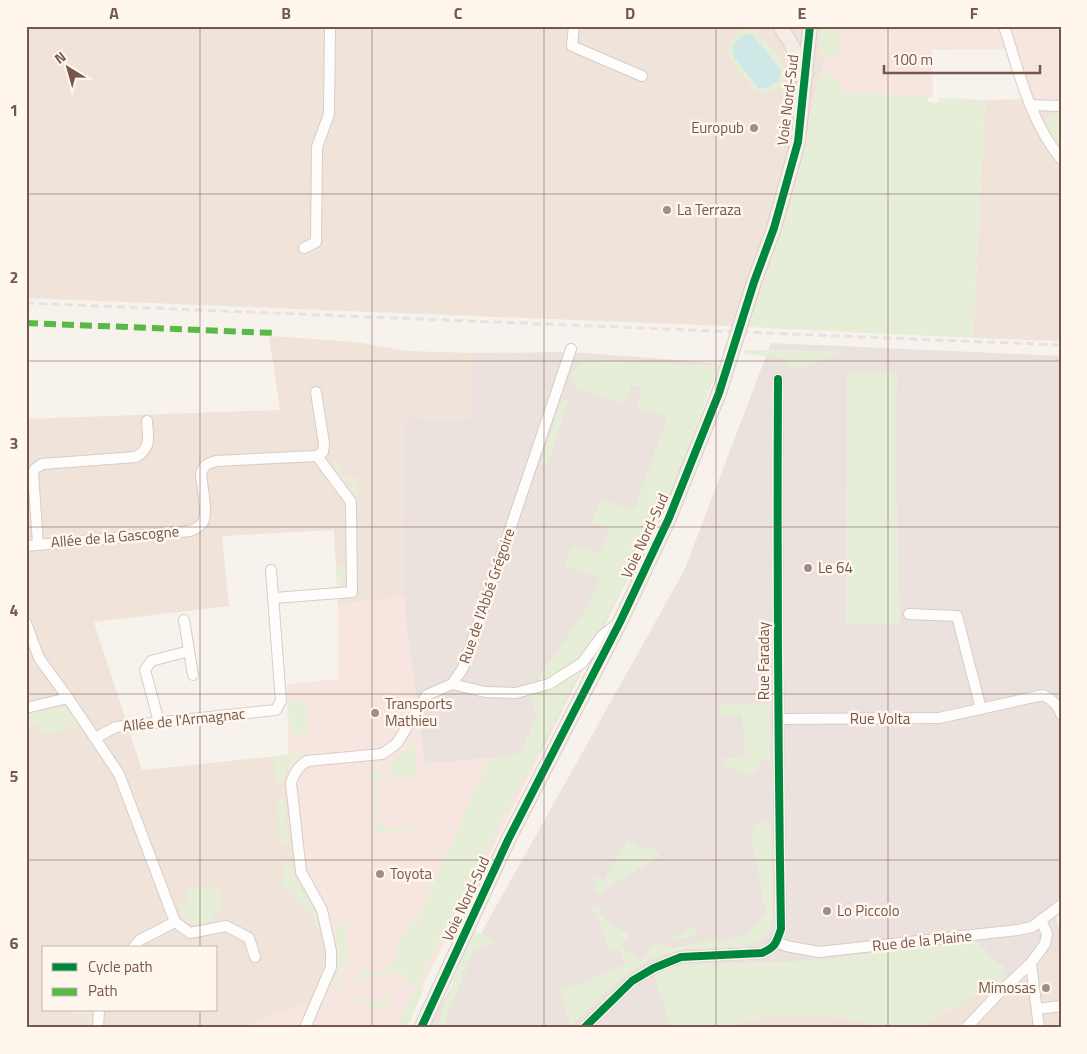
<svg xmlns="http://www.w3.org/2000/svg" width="1087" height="1054" font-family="'Titillium Web',sans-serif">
  <rect width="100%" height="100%" fill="#f7f2ec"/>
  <!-- residential -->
  <g fill="#f0e4da" fill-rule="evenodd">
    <polygon points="26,26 822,26 820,54 824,58 823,73 819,79 817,87 798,177 786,220 748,327 26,298"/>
    <polygon points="1028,99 1061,100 1061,341 973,338 985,100"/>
    <path d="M269,336L356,342L408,351L473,353L472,419L404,418L405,597L338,604L334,530L222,536L229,606L94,622L142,770L288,755L291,783L322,910L331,951L318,998L241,1028H26V419L280,410ZM44,948H216V1010H44Z"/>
    <polygon points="1061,951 1061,1028 918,1028 1031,963"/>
    <polygon points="777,1014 855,1019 880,1028 719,1028"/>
  </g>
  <!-- commercial -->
  <g fill="#f7e6e0">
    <polygon points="822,26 1061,26 1061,100 1028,99 1011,49 932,50 933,98 888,94 849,94 843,91 838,79 830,73 823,73 824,58 821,57 820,54"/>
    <polygon points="405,597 405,613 425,764 541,753 401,1028 241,1028 318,998 331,967 322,910 301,871 288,755 287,684 339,679 338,604"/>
  </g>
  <!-- industrial -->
  <g fill="#ebe2dd">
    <polygon points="771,343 1061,356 1061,912 1056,916 1061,938 1061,951 1031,963 918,1028 880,1028 855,1019 777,1014 719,1028 428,1028 684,571"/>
    <polygon points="570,352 717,363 638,559 541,753 425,764 405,613 404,418 471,419 473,353"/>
  </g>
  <!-- green -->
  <g fill="#e6eed7">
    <polygon points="822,26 840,26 840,52 835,58 821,57 820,54"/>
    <path d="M754,29L771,46L787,71L782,85L768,93L756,91C749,82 726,59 728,49C728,45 731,41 733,38C740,30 743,30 754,29Z"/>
    <polygon points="823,73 830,73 838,79 843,91 849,94 917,95 928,97 928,102 938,103 939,98 985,100 973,338 748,327 786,220 798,177 817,87 819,79"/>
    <path d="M1048,114H1061V151C1057,144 1044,125 1046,118C1046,116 1048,115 1048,114Z"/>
    <path d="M744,350L839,351V353C832,356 798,370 794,369C788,368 786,363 785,358L744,354Z"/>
    <path d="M589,360L686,365H719L676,481L647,545L590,648L580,659L544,682L538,681L544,668L557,653L583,614L601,579L565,566L573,545L599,553L610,529L592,523L601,499L634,510L667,417L636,407L642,388L632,385L625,404L574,387L575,385L570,379C573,369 579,364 589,360Z"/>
    <polygon points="854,372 897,373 896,470 900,624 846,625 847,376"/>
    <polygon points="566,400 568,401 549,462 547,464 541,463 560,403"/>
    <polygon points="334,463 340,463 341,477 357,476 358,496 352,497 348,491 353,487 347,478 342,481 334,471"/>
    <path d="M336,566H348C347,576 344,581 337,588Z"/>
    <path d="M582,668L538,754L514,797L417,986L424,989L407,1028H396L417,987L405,982L403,970L354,983L357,974L360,970L370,973H380L391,966L398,957L399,936L409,935L410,921L417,920L489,758L520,755L536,717L530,695C550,691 566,681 582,668Z"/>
    <polygon points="307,701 309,734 291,735 288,702"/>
    <polygon points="770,703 770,760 760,760 760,769 753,774 749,773 747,776 724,765 724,758 745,757 742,715 720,716 720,705"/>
    <path d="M53,707C69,706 71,713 79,725L43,734L41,724L26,727V714Z"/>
    <polygon points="415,744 417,776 390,778 390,762"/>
    <path d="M304,754C293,760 285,766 284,779L282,781L276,782L273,756Z"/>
    <polygon points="382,770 382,778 376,779 379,823 385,823 385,828 410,827 410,830 376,833 371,771"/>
    <polygon points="284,796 288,843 281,844 277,797"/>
    <path d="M760,821L767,823L771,826L772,917C770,931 765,940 752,945C729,948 705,947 682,950C634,957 603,995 571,1027L558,987L570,988L626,964L619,948L610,952L596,912L591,913L590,910L594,907L598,906L601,909L598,914L629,935L621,947L641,961L654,943L671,948L696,944L717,937L720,943C748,934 754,932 768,906L763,904V895L751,837C752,831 753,825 760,821Z"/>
    <polygon points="627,840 640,848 654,847 660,856 605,890 601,896 596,893 595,879 596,876 604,881"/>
    <path d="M290,859C292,880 303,889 313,905C317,912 318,921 320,929H317L314,917L280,882L283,878L282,860Z"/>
    <path d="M204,888H220L223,910L212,914V921C193,928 185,926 179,905L187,903L186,891Z"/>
    <path d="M335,925H347V952L352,963L349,965L343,964C338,968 337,972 336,978L343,985L333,988L335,980L332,976L334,939L337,938Z"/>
    <polygon points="693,926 698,935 670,940"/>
    <polygon points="474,930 498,942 474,950 442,1028 437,1028 454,978"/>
    <polygon points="971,940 978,942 979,948 985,947 987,949 985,953 1004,967 1005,978 918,1028 880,1028 855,1019 777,1014 719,1028 670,1028 655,975 670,968 690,964 786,962 826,959"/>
    <polygon points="386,990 392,994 387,1007 381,1004 378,1011 352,1000 362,997 364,1004 386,999 384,991"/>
    <polygon points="73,1010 93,1010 91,1027 86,1014 74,1017"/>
  </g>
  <!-- water -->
  <polygon fill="#cee8e8" points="752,34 781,70 779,81 767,88 758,88 733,56 732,45 743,35"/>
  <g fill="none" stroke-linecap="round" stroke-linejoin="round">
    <!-- minor casing -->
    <g stroke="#d6cdc8" stroke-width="12">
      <g id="minor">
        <polyline points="574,26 572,46 642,76"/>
        <path d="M1004,26C1019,72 1030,121 1061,159"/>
        <polyline points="1030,105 1061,106"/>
        <polyline points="304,248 316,242 317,147 329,114 330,26"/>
        <path d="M38,544L33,473L35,469L42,464L136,457C152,447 148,439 147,421"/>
        <path d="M26,546L190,531C195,529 200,527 203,522C208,512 202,486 201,474C204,464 207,464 216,461L317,456L323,452L324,444L316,392"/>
        <polyline points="274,598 352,592 351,502 317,456"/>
        <polyline points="909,614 957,616 981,709"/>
        <polyline points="184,620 193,675"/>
        <polyline points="26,623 39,658 68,698 119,774 175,922"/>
        <polyline points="452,684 463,668 571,349"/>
        <polyline points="452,684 485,692 516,693 549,684 582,663 602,636 617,624"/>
        <polyline points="26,708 68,698"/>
        <path d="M778,719L939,718L1043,695C1051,699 1058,704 1061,714"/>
        <polyline points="159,722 145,670 151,661 189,651"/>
        <polyline points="95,738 116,727 276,710 281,701 271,570"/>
        <polyline points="175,922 190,933 226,926 249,938 255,957"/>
        <polyline points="777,942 786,946 819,952 1018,930 1032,927 1061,905"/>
        <polyline points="133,948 140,940 175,922"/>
        <polyline points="1031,963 1039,1028"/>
        <polyline points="1037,1009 1061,1006"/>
        <polyline points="98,1028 99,1010"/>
        <path d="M305,1028L331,967V951L322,910L301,872L291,783C294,773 298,767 307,761L382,754L391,748L397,743L427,695L452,684"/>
        <path d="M584,1028L632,981L654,968L681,957L762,953C776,947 776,943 781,929C778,746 777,563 778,379"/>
        <polyline points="966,1028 997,995 1031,963 1045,944 1047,934 1041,920"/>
      </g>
    </g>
    <!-- major casing -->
    <g stroke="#d8cfca" stroke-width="16">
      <g id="major">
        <polyline points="780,26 789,40 806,74"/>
        <polyline points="754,282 774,228 798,142 810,26"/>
        <polyline points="421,1028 508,840 620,622 669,518 719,393"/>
      </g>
    </g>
    <!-- minor -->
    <use href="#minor" stroke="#fefdfc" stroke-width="10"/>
    <!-- major -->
    <use href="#major" stroke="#f3ede6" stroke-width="14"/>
    <!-- rail -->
    <polyline stroke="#e4e2e5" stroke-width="3" stroke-dasharray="8 5" stroke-linecap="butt" points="26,303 1061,345"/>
    <!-- major-bridge casing -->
    <g stroke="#d8cfca" stroke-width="16" stroke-linecap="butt">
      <polyline id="major-bridge" points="719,393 754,282"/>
    </g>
    <!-- major-bridge -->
    <use href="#major-bridge" stroke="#f3ede6" stroke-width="14"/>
    <!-- quiet -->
    <polyline stroke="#58b947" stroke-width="6" stroke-dasharray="12 6" stroke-linecap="butt" points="26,323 275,333"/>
    <!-- cycleway casing -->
    <g stroke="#fff6ee" stroke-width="11">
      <g id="cycleway">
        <polyline points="421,1028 508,840 620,622 669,518 719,393 754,282 774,228 798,142 810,26"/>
        <path d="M584,1028L632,981L654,968L681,957L762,953C776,947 776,943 781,929C778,746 777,563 778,379"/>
      </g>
    </g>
    <!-- cycleway -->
    <use href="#cycleway" stroke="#00873e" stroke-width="8"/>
  </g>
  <!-- grid -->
  <path fill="none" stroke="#76574c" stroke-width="1" stroke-opacity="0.55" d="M200,26V948M372,26V1028M544,26V1028M716,26V1028M888,26V1028M26,194H1061M26,361H1061M26,527H1061M26,694H1061M26,860H1061M200,1010V1028"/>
  <!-- markers -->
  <g fill="#a38d84" stroke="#fff6ee" stroke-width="2">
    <circle cx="754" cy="128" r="5"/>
    <circle cx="667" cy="210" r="5"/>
    <circle cx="808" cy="568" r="5"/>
    <circle cx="375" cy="713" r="5"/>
    <circle cx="380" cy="874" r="5"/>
    <circle cx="827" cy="911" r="5"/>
    <circle cx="1046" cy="988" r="5"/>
  </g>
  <g text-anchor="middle" stroke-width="5" stroke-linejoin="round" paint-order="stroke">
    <!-- street labels -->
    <g font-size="15" fill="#76574c" stroke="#fff6ee">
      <text transform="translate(788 100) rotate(-83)" y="5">Voie Nord-Sud</text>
      <text transform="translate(645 536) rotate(-65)" y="5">Voie Nord-Sud</text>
      <text transform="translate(115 537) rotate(-5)" y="5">Allée de la Gascogne</text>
      <text transform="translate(487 596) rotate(-71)" y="5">Rue de l'Abbé Grégoire</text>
      <text transform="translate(764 661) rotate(-90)" y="5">Rue Faraday</text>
      <text x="880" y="724">Rue Volta</text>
      <text transform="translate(184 720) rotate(-6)" y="5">Allée de l'Armagnac</text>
      <text transform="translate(466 899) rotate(-65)" y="5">Voie Nord-Sud</text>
      <text transform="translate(922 941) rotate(-6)" y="5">Rue de la Plaine</text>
    </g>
    <!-- poi labels -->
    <g font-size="15" fill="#76574c" stroke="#fff6ee" text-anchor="start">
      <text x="744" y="133" text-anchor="end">Europub</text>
      <text x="677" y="215">La Terraza</text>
      <text x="818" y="573">Le 64</text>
      <text x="385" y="709">Transports<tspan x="385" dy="17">Mathieu</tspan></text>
      <text x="390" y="879">Toyota</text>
      <text x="837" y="916">Lo Piccolo</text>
      <text x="1036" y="993" text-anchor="end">Mimosas</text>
    </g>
  </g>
  <!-- border -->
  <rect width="1087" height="1054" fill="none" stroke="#fff6ee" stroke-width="55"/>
  <!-- legend -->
  <rect x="42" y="946" width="175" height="65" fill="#fff6ee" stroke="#c8b6ad"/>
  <rect x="52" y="963" width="25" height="8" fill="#00873e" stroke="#c8b6ad"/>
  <text x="88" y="972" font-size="15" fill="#76574c">Cycle path</text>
  <rect x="52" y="988" width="25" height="8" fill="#58b947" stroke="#c8b6ad"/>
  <text x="88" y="996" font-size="15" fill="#76574c">Path</text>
  <!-- north arrow -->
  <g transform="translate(68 68) rotate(323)" stroke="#fff6ee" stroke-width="4" paint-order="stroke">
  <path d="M0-4L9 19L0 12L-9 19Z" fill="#76574c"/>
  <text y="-8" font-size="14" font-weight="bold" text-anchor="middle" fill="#76574c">N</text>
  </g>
  <!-- scale -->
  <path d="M884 65v8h156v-8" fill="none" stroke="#76574c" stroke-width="2.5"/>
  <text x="892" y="65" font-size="15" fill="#76574c" stroke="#fff6ee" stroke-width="4" paint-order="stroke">100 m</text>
  <rect x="28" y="28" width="1032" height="998" fill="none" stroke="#76574c" stroke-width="2"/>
  <g font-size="16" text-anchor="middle" font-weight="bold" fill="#76574c">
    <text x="114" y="19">A</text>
    <text x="286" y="19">B</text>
    <text x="458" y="19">C</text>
    <text x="630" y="19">D</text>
    <text x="802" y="19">E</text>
    <text x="974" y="19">F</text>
    <text x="14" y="116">1</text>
    <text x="14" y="283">2</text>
    <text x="14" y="449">3</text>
    <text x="14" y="616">4</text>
    <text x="14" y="782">5</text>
    <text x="14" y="949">6</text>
  </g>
</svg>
